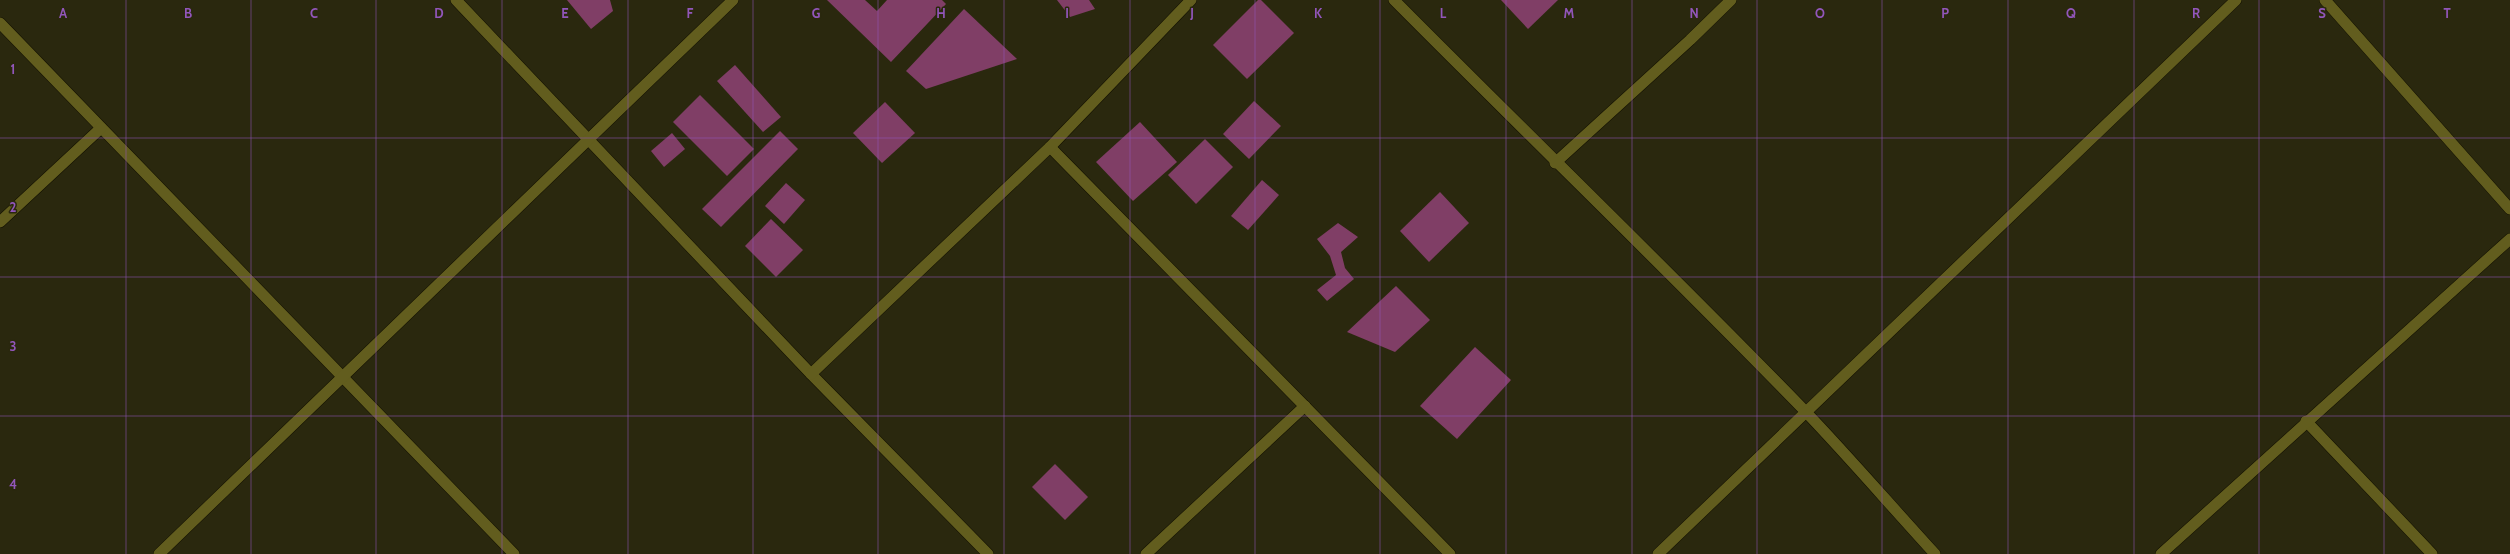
<svg xmlns="http://www.w3.org/2000/svg" width="2510" height="554" font-family="Cabin,sans-serif">
  <rect width="100%" height="100%" fill="#2a280e"/>
  <!-- building -->
  <g fill="#803e66">
    <polygon points="567,0 610,0 613,11 591,29"/>
    <polygon points="827,0 865,0 877,11 887,0 942,0 946,4 891,62"/>
    <polygon points="1057,0 1089,0 1095,9 1070,17"/>
    <polygon points="1258,0 1261,0 1294,33 1247,79 1213,45"/>
    <polygon points="1501,0 1558,0 1528,29"/>
    <polygon points="964,9 1017,59 926,89 906,71"/>
    <polygon points="735,65 781,117 763,132 717,81"/>
    <polygon points="700,95 754,149 727,176 673,122"/>
    <polygon points="1254,101 1281,126 1249,159 1223,134"/>
    <polygon points="885,102 915,133 882,163 853,133"/>
    <polygon points="1140,122 1177,162 1133,201 1096,162"/>
    <polygon points="780,131 798,149 721,227 702,209"/>
    <polygon points="672,133 685,149 664,167 651,151"/>
    <polygon points="1205,139 1233,167 1196,204 1168,175"/>
    <polygon points="1262,180 1279,195 1248,230 1231,216"/>
    <polygon points="786,183 805,200 784,224 765,206"/>
    <polygon points="1440,192 1469,223 1429,262 1400,231"/>
    <polygon points="771,219 803,250 776,277 745,246"/>
    <polygon points="1338,223 1358,237 1341,252 1345,268 1354,279 1327,301 1317,290 1336,275 1330,256 1317,239"/>
    <polygon points="1396,286 1430,320 1395,352 1347,332"/>
    <polygon points="1475,347 1511,380 1457,439 1420,406"/>
    <polygon points="1055,464 1088,497 1065,520 1032,487"/>
  </g>
  <g fill="none" stroke-linecap="round" stroke-linejoin="round">
    <!-- minor casing -->
    <g stroke="#131100" stroke-width="12">
      <g id="minor">
        <polyline points="456,0 811,374 988,554"/>
        <path d="M1394,0C1530,137 1669,271 1804,410C1849,457 1891,506 1935,554"/>
        <polyline points="2325,0 2510,209"/>
        <polyline points="0,23 514,554"/>
        <polyline points="1050,147 1450,554"/>
        <polyline points="1555,163 1690,40 1731,0"/>
        <polyline points="0,222 101,128"/>
        <polyline points="811,374 1050,147 1191,0"/>
        <polyline points="2306,421 2432,554"/>
        <polyline points="159,554 733,0"/>
        <polyline points="1146,554 1305,406"/>
        <polyline points="1658,554 2236,0"/>
        <polyline points="2161,554 2510,239"/>
      </g>
    </g>
    <!-- minor -->
    <use href="#minor" stroke="#625d1e" stroke-width="11"/>
  </g>
  <!-- grid -->
  <path fill="none" stroke="#9256ba" stroke-width="1" stroke-opacity="0.55" d="M126,0V554M251,0V554M376,0V554M502,0V554M628,0V554M753,0V554M878,0V554M1004,0V554M1130,0V554M1255,0V554M1380,0V554M1506,0V554M1632,0V554M1757,0V554M1882,0V554M2008,0V554M2134,0V554M2259,0V554M2384,0V554M0,138H2510M0,277H2510M0,416H2510"/>
  <g font-size="13" text-anchor="middle" font-weight="bold" fill="#9256ba" stroke="#2a280e" stroke-width="3" stroke-linejoin="round" paint-order="stroke">
    <text x="63" y="18">A</text>
    <text x="188" y="18">B</text>
    <text x="314" y="18">C</text>
    <text x="439" y="18">D</text>
    <text x="565" y="18">E</text>
    <text x="690" y="18">F</text>
    <text x="816" y="18">G</text>
    <text x="941" y="18">H</text>
    <text x="1067" y="18">I</text>
    <text x="1192" y="18">J</text>
    <text x="1318" y="18">K</text>
    <text x="1443" y="18">L</text>
    <text x="1569" y="18">M</text>
    <text x="1694" y="18">N</text>
    <text x="1820" y="18">O</text>
    <text x="1945" y="18">P</text>
    <text x="2071" y="18">Q</text>
    <text x="2196" y="18">R</text>
    <text x="2322" y="18">S</text>
    <text x="2447" y="18">T</text>
    <text x="13" y="74">1</text>
    <text x="13" y="212">2</text>
    <text x="13" y="351">3</text>
    <text x="13" y="489">4</text>
  </g>
</svg>
